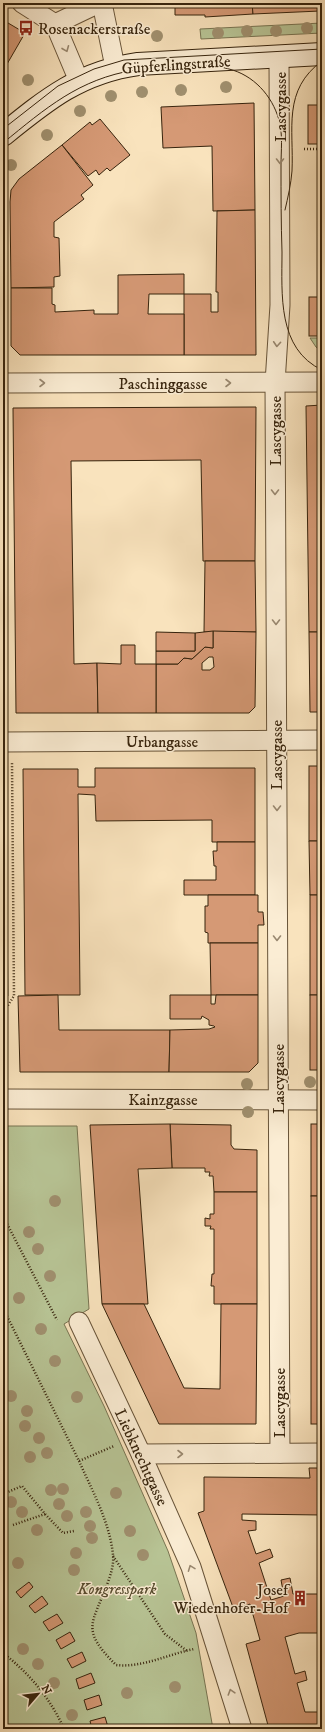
<svg xmlns="http://www.w3.org/2000/svg" width="325" height="1732" font-family="'IM FELL DW Pica',serif">
  <rect width="100%" height="100%" fill="#f9e3bd"/>
  <filter id="stains"><feTurbulence type="fractalNoise" baseFrequency=".005" numOctaves="4"/><feColorMatrix values="0 0 0 0 .2 0 0 0 0 .09 0 0 0 0 .02 0 0 0 .5 -.17"/></filter>
  <radialGradient id="worn" r=".72"><stop offset=".6" stop-color="#630" stop-opacity="0"/><stop offset="1" stop-color="#630" stop-opacity=".3"/></radialGradient>
  <!-- green -->
  <g fill="#b8c596" stroke="#787452">
    <polygon points="322,23 322,33 201,39 200,29"/>
    <polygon points="310,338 322,338 322,352 316,347"/>
    <polygon points="3,768 5,768 8,996 3,996"/>
    <polygon points="3,1126 77,1126 89,1309 64,1324 104,1406 168,1551 196,1633 213,1729 3,1729"/>
  </g>
  <!-- building -->
  <g fill="#d59975" stroke="#37240d" fill-rule="evenodd">
    <polygon points="175,3 252,3 253,14 205,17 205,15 175,15"/>
    <polygon points="252,3 322,3 322,9 320,11 253,14"/>
    <polygon points="3,20 25,33 3,71"/>
    <polygon points="254,103 255,210 213,211 212,146 163,148 161,107"/>
    <rect x="308" y="105" width="14" height="39"/>
    <polygon points="100,119 130,155 110,171 107,168 99,175 96,170 88,176 62,145 90,122 92,125"/>
    <polygon points="62,145 93,185 81,195 84,199 54,222 54,237 59,238 60,276 54,277 54,287 11,288 10,202 11,190 19,179"/>
    <polygon points="255,210 256,355 184,355 184,294 211,294 211,312 218,312 218,292 216,292 217,211"/>
    <polygon points="184,274 184,294 149,294 148,314 184,314 184,355 20,355 11,346 11,288 52,288 52,304 55,305 55,312 94,310 94,314 118,314 118,275"/>
    <rect x="309" y="297" width="13" height="39"/>
    <polygon points="322,405 322,632 309,632 306,406"/>
    <polygon points="256,407 255,561 203,561 201,460 71,461 74,664 97,663 98,713 16,713 13,408"/>
    <polygon points="205,561 255,561 256,632 204,632"/>
    <path d="M213,631L256,632L255,707L249,713H156V664H178L184,658L192,659L205,647L213,648ZM209,657H213L214,667L210,670H202V663Z"/>
    <polygon points="213,631 213,648 205,647 192,659 184,658 178,664 156,664 156,651 195,651 195,633"/>
    <polygon points="156,632 195,633 195,651 156,651"/>
    <polygon points="309,632 322,632 322,712 310,712"/>
    <polygon points="121,645 135,645 135,664 156,664 156,713 98,713 97,663 121,664"/>
    <rect x="309" y="766" width="13" height="75"/>
    <polygon points="95,768 255,768 255,842 212,842 212,820 96,821 95,795 78,794 80,995 25,995 23,769 78,769 78,787 95,787"/>
    <polygon points="309,841 322,841 322,895 310,895"/>
    <polygon points="217,842 255,842 255,895 184,895 184,880 216,880 216,866 214,866 213,851 217,851"/>
    <polygon points="208,895 258,895 258,912 263,912 264,925 258,925 258,943 208,943 208,933 205,932 205,906 208,906"/>
    <rect x="310" y="895" width="12" height="100"/>
    <polygon points="210,943 258,943 258,995 211,995"/>
    <polygon points="58,995 59,1030 170,1030 169,1072 20,1072 18,996"/>
    <polygon points="170,995 211,995 211,1004 215,1004 216,995 258,995 258,1063 249,1072 169,1072 170,1030 209,1029 215,1027 214,1026 209,1025 209,1020 202,1016 201,1019 170,1019"/>
    <rect x="310" y="995" width="12" height="75"/>
    <polygon points="170,1124 231,1125 231,1145 234,1149 257,1150 257,1192 214,1192 213,1176 209,1176 210,1172 205,1172 205,1168 172,1168"/>
    <polygon points="170,1124 172,1168 138,1169 148,1304 102,1304 90,1125"/>
    <rect x="311" y="1124" width="11" height="72"/>
    <polygon points="214,1192 257,1192 257,1304 214,1304 214,1286 211,1286 212,1274 214,1274 214,1229 210,1229 211,1226 205,1226 205,1218 210,1219 210,1214 214,1214"/>
    <rect x="311" y="1196" width="11" height="228"/>
    <polygon points="102,1304 144,1304 184,1388 220,1389 221,1304 257,1304 256,1424 159,1424"/>
    <polygon points="309,1468 319,1468 318,1478 322,1478 322,1515 242,1514 242,1520 256,1521 256,1530 248,1531 256,1554 270,1549 273,1557 259,1563 271,1600 284,1596 281,1580 290,1578 293,1594 322,1594 322,1633 299,1633 285,1637 295,1674 305,1671 307,1680 297,1683 305,1712 322,1712 322,1729 269,1729 246,1644 260,1640 250,1604 234,1610 198,1513 204,1511 204,1477 310,1478"/>
    <polygon points="29,1582 33,1587 21,1598 16,1592"/>
    <polygon points="42,1596 48,1604 35,1613 29,1606"/>
    <polygon points="57,1614 63,1623 49,1631 43,1622"/>
    <polygon points="70,1632 75,1641 61,1649 56,1640"/>
    <polygon points="82,1652 86,1661 72,1668 67,1659"/>
    <polygon points="91,1673 95,1683 79,1689 76,1679"/>
    <polygon points="99,1695 102,1705 87,1710 84,1700"/>
    <polygon points="105,1717 108,1727 92,1729 90,1721"/>
  </g>
  <g fill="none" stroke-linecap="round" stroke-linejoin="round">
    <!-- street casing -->
    <g stroke="#685439" stroke-width="21">
      <g id="street">
        <polyline points="22,3 55,24 79,81"/>
        <polyline points="102,3 115,67"/>
        <polyline points="55,24 99,3"/>
        <polyline points="279,57 280,305 275,383 280,1453"/>
        <polyline points="3,383 322,382"/>
        <polyline points="3,742 322,740"/>
        <polyline points="3,1099 322,1100"/>
        <polyline points="79,1322 141,1454 191,1567 242,1729"/>
        <polyline points="141,1454 322,1453"/>
      </g>
    </g>
    <!-- secondary casing -->
    <g stroke="#37240d" stroke-width="24">
      <path id="secondary" d="M3,135C46,100 80,72 138,64L322,54"/>
    </g>
    <!-- path -->
    <g stroke="#37240d" stroke-width="2.5" stroke-dasharray="1 2" stroke-linecap="butt">
      <polyline points="304,149 322,149"/>
      <polyline points="3,1013 14,996 12,763"/>
      <polyline points="3,1216 57,1320"/>
      <polyline points="3,1308 79,1461 114,1446"/>
      <path d="M79,1461C92,1490 110,1523 113,1555C114,1565 111,1573 108,1582C93,1624 79,1628 116,1665C142,1668 169,1654 194,1649"/>
      <polyline points="3,1494 22,1486 45,1514 63,1533 74,1531"/>
      <polyline points="13,1525 45,1514"/>
      <polyline points="113,1556 165,1634 187,1651"/>
      <path d="M3,1653C29,1673 51,1699 64,1729"/>
    </g>
    <!-- street -->
    <use href="#street" stroke="#fbedd4" stroke-width="19"/>
    <!-- secondary -->
    <use href="#secondary" stroke="#fbedd4" stroke-width="22"/>
    <!-- tram -->
    <g stroke="#37240d" stroke-width="1">
      <polyline points="3,129 58,86 94,69 124,60 322,49"/>
      <path d="M3,143C46,108 79,79 135,70C150,68 166,68 181,67C196,67 213,64 229,69C253,75 272,95 279,120C283,134 281,151 281,165C281,194 281,223 282,252C282,294 277,349 322,370"/>
      <path d="M285,210C288,197 291,184 292,171C294,129 282,90 322,61"/>
    </g>
  </g>
  <!-- trees -->
  <g fill="#a0906f">
    <circle cx="307" cy="28" r="6"/>
    <circle cx="247" cy="31" r="6"/>
    <circle cx="276" cy="31" r="6"/>
    <circle cx="218" cy="33" r="6"/>
    <circle cx="157" cy="36" r="6"/>
    <circle cx="28" cy="80" r="6"/>
    <circle cx="226" cy="87" r="6"/>
    <circle cx="181" cy="90" r="6"/>
    <circle cx="142" cy="92" r="6"/>
    <circle cx="111" cy="96" r="6"/>
    <circle cx="80" cy="111" r="6"/>
    <circle cx="47" cy="135" r="6"/>
    <circle cx="11" cy="165" r="6"/>
    <circle cx="310" cy="1082" r="6"/>
    <circle cx="247" cy="1084" r="6"/>
    <circle cx="248" cy="1112" r="6"/>
    <circle cx="55" cy="1201" r="6"/>
    <circle cx="29" cy="1232" r="6"/>
    <circle cx="38" cy="1249" r="6"/>
    <circle cx="50" cy="1276" r="6"/>
    <circle cx="19" cy="1298" r="6"/>
    <circle cx="41" cy="1329" r="6"/>
    <circle cx="55" cy="1361" r="6"/>
    <circle cx="11" cy="1396" r="6"/>
    <circle cx="77" cy="1397" r="6"/>
    <circle cx="27" cy="1411" r="6"/>
    <circle cx="25" cy="1426" r="6"/>
    <circle cx="39" cy="1438" r="6"/>
    <circle cx="47" cy="1453" r="6"/>
    <circle cx="30" cy="1457" r="6"/>
    <circle cx="63" cy="1489" r="6"/>
    <circle cx="51" cy="1490" r="6"/>
    <circle cx="116" cy="1493" r="6"/>
    <circle cx="11" cy="1502" r="6"/>
    <circle cx="59" cy="1504" r="6"/>
    <circle cx="22" cy="1512" r="6"/>
    <circle cx="86" cy="1512" r="6"/>
    <circle cx="67" cy="1516" r="6"/>
    <circle cx="90" cy="1526" r="6"/>
    <circle cx="37" cy="1530" r="6"/>
    <circle cx="130" cy="1531" r="6"/>
    <circle cx="92" cy="1538" r="6"/>
    <circle cx="76" cy="1553" r="6"/>
    <circle cx="143" cy="1555" r="6"/>
    <circle cx="18" cy="1563" r="6"/>
    <circle cx="74" cy="1570" r="6"/>
    <circle cx="23" cy="1649" r="6"/>
    <circle cx="38" cy="1664" r="6"/>
    <circle cx="54" cy="1683" r="6"/>
    <circle cx="175" cy="1687" r="6"/>
    <circle cx="127" cy="1693" r="6"/>
    <circle cx="72" cy="1715" r="6"/>
  </g>
  <!-- one-way arrows -->
  <defs><path id="oneway-chevron" d="M-2-3.5L2.5 0L-2 3.5" fill="none" stroke-width="1.6" stroke-linecap="round" stroke-linejoin="round"/></defs>
  <g stroke="#998870">
    <use href="#oneway-chevron" transform="translate(66 49) rotate(68)"/>
    <use href="#oneway-chevron" transform="translate(280 161) rotate(90)"/>
    <use href="#oneway-chevron" transform="translate(277 344) rotate(94)"/>
    <use href="#oneway-chevron" transform="translate(42 383)"/>
    <use href="#oneway-chevron" transform="translate(228 383)"/>
    <use href="#oneway-chevron" transform="translate(275 492) rotate(90)"/>
    <use href="#oneway-chevron" transform="translate(276 622) rotate(90)"/>
    <use href="#oneway-chevron" transform="translate(277 808) rotate(90)"/>
    <use href="#oneway-chevron" transform="translate(277 938) rotate(90)"/>
    <use href="#oneway-chevron" transform="translate(180 1454)"/>
    <use href="#oneway-chevron" transform="translate(191 1568) rotate(-111)"/>
    <use href="#oneway-chevron" transform="translate(231 1692) rotate(-107)"/>
  </g>
  <!-- icons -->
  <defs>
    <g id="bus-bare" transform="scale(1.2)"><path d="M-5-6H5V4H4V6H2V4H-2V6H-4V4H-5ZM-3.5-4V0h7V-4ZM-3.5 1.2v1.5H-2V1.2ZM2 1.2v1.5H3.5V1.2Z" fill="#8f2418" stroke="#fbedd4" stroke-width="2.5" paint-order="stroke"/></g>
    <g id="building-bare" transform="scale(1.2)"><path d="M-4-6H4V6H1V3H-1V6H-4ZM-2.5-4.3h1.7v1.8h-1.7ZM.8-4.3h1.7v1.8H.8ZM-2.5-1h1.7V.8h-1.7ZM.8-1h1.7V.8H.8Z" fill="#8f2418" stroke="#fbedd4" stroke-width="2.5" paint-order="stroke"/></g>
  </defs>
  <g fill-rule="evenodd">
    <use href="#bus-bare" x="26" y="28"/>
    <use href="#building-bare" x="300" y="1598"/>
  </g>
  <g text-anchor="middle" stroke-width="3" stroke-linejoin="round" paint-order="stroke">
    <!-- poi labels -->
    <g font-size="16" fill="#37240d" stroke="#fbedd4" text-anchor="start">
      <text x="38" y="34">Rosenackerstraße</text>
      <text x="288" y="1595" text-anchor="end">Josef<tspan x="288" dy="18">Wiedenhofer-Hof</tspan></text>
    </g>
    <!-- street labels -->
    <g font-size="16" fill="#37240d" stroke="#fbedd4">
      <text transform="translate(176 64) rotate(-4)" y="6">Güpferlingstraße</text>
      <text transform="translate(280 107) rotate(-90)" y="6">Lascygasse</text>
      <text x="163" y="389">Paschinggasse</text>
      <text transform="translate(275 431) rotate(-90)" y="6">Lascygasse</text>
      <text x="162" y="747">Urbangasse</text>
      <text transform="translate(276 755) rotate(-90)" y="6">Lascygasse</text>
      <text transform="translate(278 1079) rotate(-90)" y="6">Lascygasse</text>
      <text x="163" y="1105">Kainzgasse</text>
      <text transform="translate(279 1403) rotate(-90)" y="6">Lascygasse</text>
      <text transform="translate(142 1457) rotate(65)" y="6">Liebknechtgasse</text>
    </g>
    <!-- park labels -->
    <g font-size="16" font-style="italic" fill="#574c2f" stroke="#fbedd4">
      <text x="117" y="1594">Kongresspark</text>
    </g>
  </g>
  <!-- margin -->
  <rect width="325" height="1732" fill="none" stroke="#f9e3bd" stroke-width="16"/>
  <rect x="4" y="4" width="317" height="1724" fill="none" stroke="#37240d" stroke-width="2"/>
  <rect x="8" y="8" width="309" height="1716" fill="none" stroke="#37240d"/>
  <!-- north arrow -->
  <g transform="translate(38 1694) rotate(62)" stroke="#fbedd4" stroke-width="3" paint-order="stroke">
  <path d="M0-3L7 15L0 10L-7 15Z" fill="#37240d"/>
  <text y="-6" font-size="11" font-weight="bold" text-anchor="middle" fill="#37240d">N</text>
  </g>
  <rect width="100%" height="100%" filter="url(#stains)"/>
  <rect width="100%" height="100%" fill="url(#worn)"/>
</svg>
